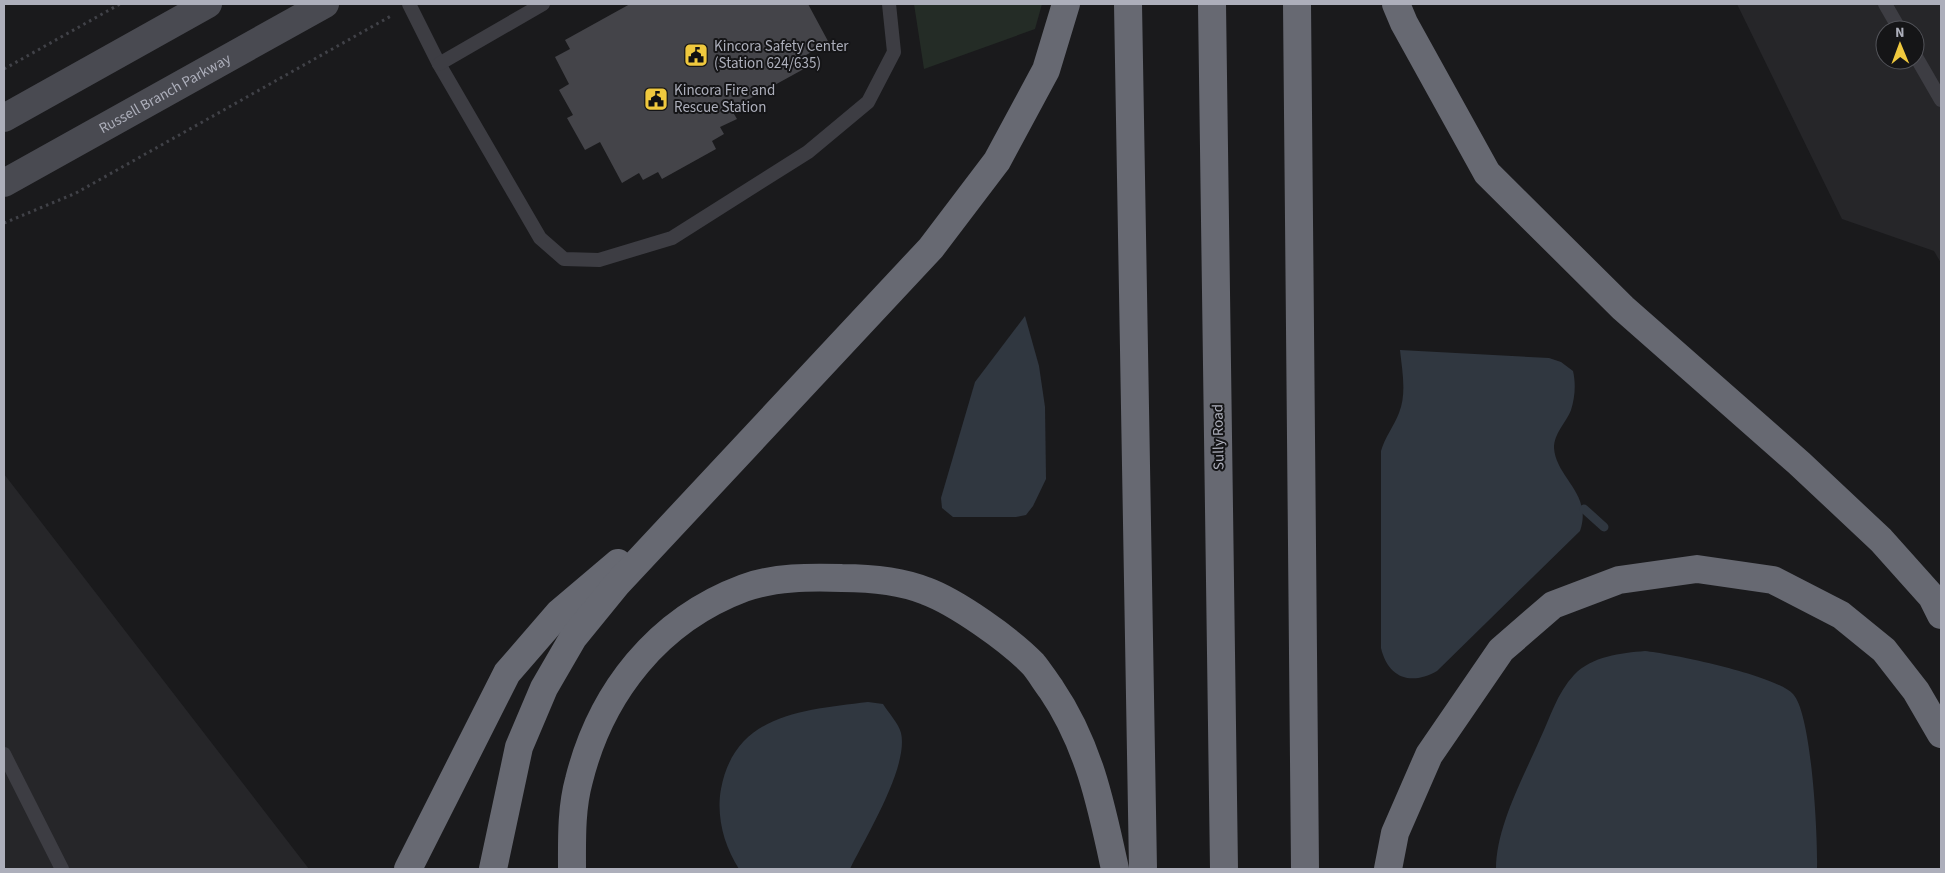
<svg xmlns="http://www.w3.org/2000/svg" width="1945" height="873" font-family="'Source Sans 3',sans-serif">
  <rect width="100%" height="100%" fill="#1a1a1c"/>
  <!-- built -->
  <g fill="#262629" fill-rule="evenodd">
    <path d="M1737,4H1941V263L1934,251L1842,219ZM1885,30H1915V60H1885Z"/>
    <polygon points="4,474 309,869 4,869"/>
  </g>
  <!-- green -->
  <polygon fill="#242c26" points="914,4 1042,4 1035,29 924,69"/>
  <!-- water -->
  <g fill="#303740">
    <polygon points="1025,316 1039,366 1045,407 1046,479 1033,506 1026,515 1016,517 953,517 942,508 941,498 975,382"/>
    <path d="M1400,350L1549,358L1561,362L1573,371C1576,384 1575,397 1571,410C1566,423 1554,433 1554,448C1556,478 1593,494 1580,531L1437,671C1411,686 1388,678 1381,648V451C1385,437 1394,426 1399,413C1407,393 1402,370 1400,350Z"/>
    <path d="M1645,651C1673,654 1775,675 1793,694C1812,714 1818,839 1817,869H1496C1496,827 1523,778 1540,739C1550,718 1557,693 1574,675C1592,656 1621,653 1645,651Z"/>
    <path d="M868,702L883,704C888,712 899,724 901,733C909,767 865,838 850,869H739C724,846 716,816 721,789C735,713 805,710 868,702Z"/>
  </g>
  <g fill="none" stroke-linecap="round" stroke-linejoin="round">
    <!-- stream -->
    <polyline stroke="#303740" stroke-width="9" points="1584,509 1604,527"/>
  </g>
  <!-- building -->
  <polygon fill="#444449" points="630,4 808,4 829,43 806,55 811,65 731,109 737,119 720,127 724,134 712,141 716,149 662,179 658,172 643,180 639,173 622,183 600,142 585,150 567,118 573,115 559,90 569,84 555,57 570,49 565,40"/>
  <g fill="none" stroke-linecap="round" stroke-linejoin="round">
    <!-- path -->
    <g stroke="#414248" stroke-width="3" stroke-dasharray="2.5 4" stroke-linecap="butt">
      <polyline points="4,69 120,4"/>
      <polyline points="4,223 76,193 391,16"/>
    </g>
    <!-- service -->
    <g stroke="#3d3d43" stroke-width="14">
      <polyline points="409,4 439,64 540,238 564,259 599,260 672,238 808,152 868,102 894,52 889,4"/>
      <polyline points="1885,4 1900,30"/>
      <polyline points="1915,55 1941,100"/>
      <polyline points="439,64 543,4"/>
      <polyline points="4,754 62,869"/>
    </g>
    <!-- secondary -->
    <g stroke="#494a51" stroke-width="28">
      <polyline points="4,118 208,4"/>
      <path id="s1" d="M4,183L325,4"/>
    </g>
    <!-- motorway -->
    <g stroke="#676972" stroke-width="28">
      <polyline points="1128,4 1143,869"/>
      <polyline points="1212,4 1224,869"/>
      <polyline points="1297,4 1305,869"/>
      <polyline points="1396,4 1404,23 1487,173 1623,308 1799,463 1881,540 1932,597 1941,615"/>
      <polyline points="408,869 507,673 559,613 618,563"/>
      <polyline points="493,869 519,747 544,688 573,638 617,584 931,248 997,161 1046,70 1066,4"/>
      <path d="M572,869C572,840 571,809 579,780C601,692 658,620 744,588C774,577 810,577 842,578C867,578 901,581 926,591C956,602 1010,640 1033,664C1039,671 1045,681 1051,689C1089,745 1101,804 1115,869"/>
      <polyline points="1388,869 1395,833 1429,755 1501,650 1553,605 1619,580 1697,569 1773,580 1841,615 1884,650 1916,691 1941,734"/>
    </g>
  </g>
  <!-- icons -->
  <defs>
    <g id="civic-square" transform="scale(1.25)"><rect x="-9" y="-9" width="18" height="18" rx="4" fill="#f0c93e" stroke="#151517"/><path d="M-.6-6.5H3V-4.5H.6V-3L4-1V1h2V6H-6V1h2V-1L-.6-3ZM-1.2 2.5V6h2.4V2.5Z" fill="#111"/></g>
  </defs>
  <g fill-rule="evenodd">
    <use href="#civic-square" x="696" y="55"/>
    <use href="#civic-square" x="656" y="99"/>
  </g>
  <g text-anchor="middle" stroke-width="4" stroke-linejoin="round" paint-order="stroke">
    <!-- poi labels -->
    <g font-size="15" fill="#adafbb" stroke="#151517" text-anchor="start">
      <text x="714" y="51">Kincora Safety Center<tspan x="714" dy="17">(Station 624/635)</tspan></text>
      <text x="674" y="95">Kincora Fire and<tspan x="674" dy="17">Rescue Station</tspan></text>
    </g>
    <!-- street labels -->
    <g font-size="15" fill="#adafbb" stroke="#151517">
      <text dy="5" stroke="none"><textPath href="#s1" startOffset="184">Russell Branch Parkway</textPath></text>
      <text transform="translate(1218 437) rotate(-91)" y="5">Sully Road</text>
    </g>
  </g>
  <!-- border -->
  <rect width="1945" height="873" fill="none" stroke="#adafbb" stroke-width="10"/>
  <!-- north arrow -->
  <g transform="translate(1900 45) rotate(359)"><circle r="24" fill="#151517" stroke="#525359"/>
  <path d="M0-4L9 19L0 12L-9 19Z" fill="#f0c93e"/>
  <text y="-8" font-size="14" font-weight="bold" text-anchor="middle" fill="#adafbb">N</text>
  </g>
</svg>
